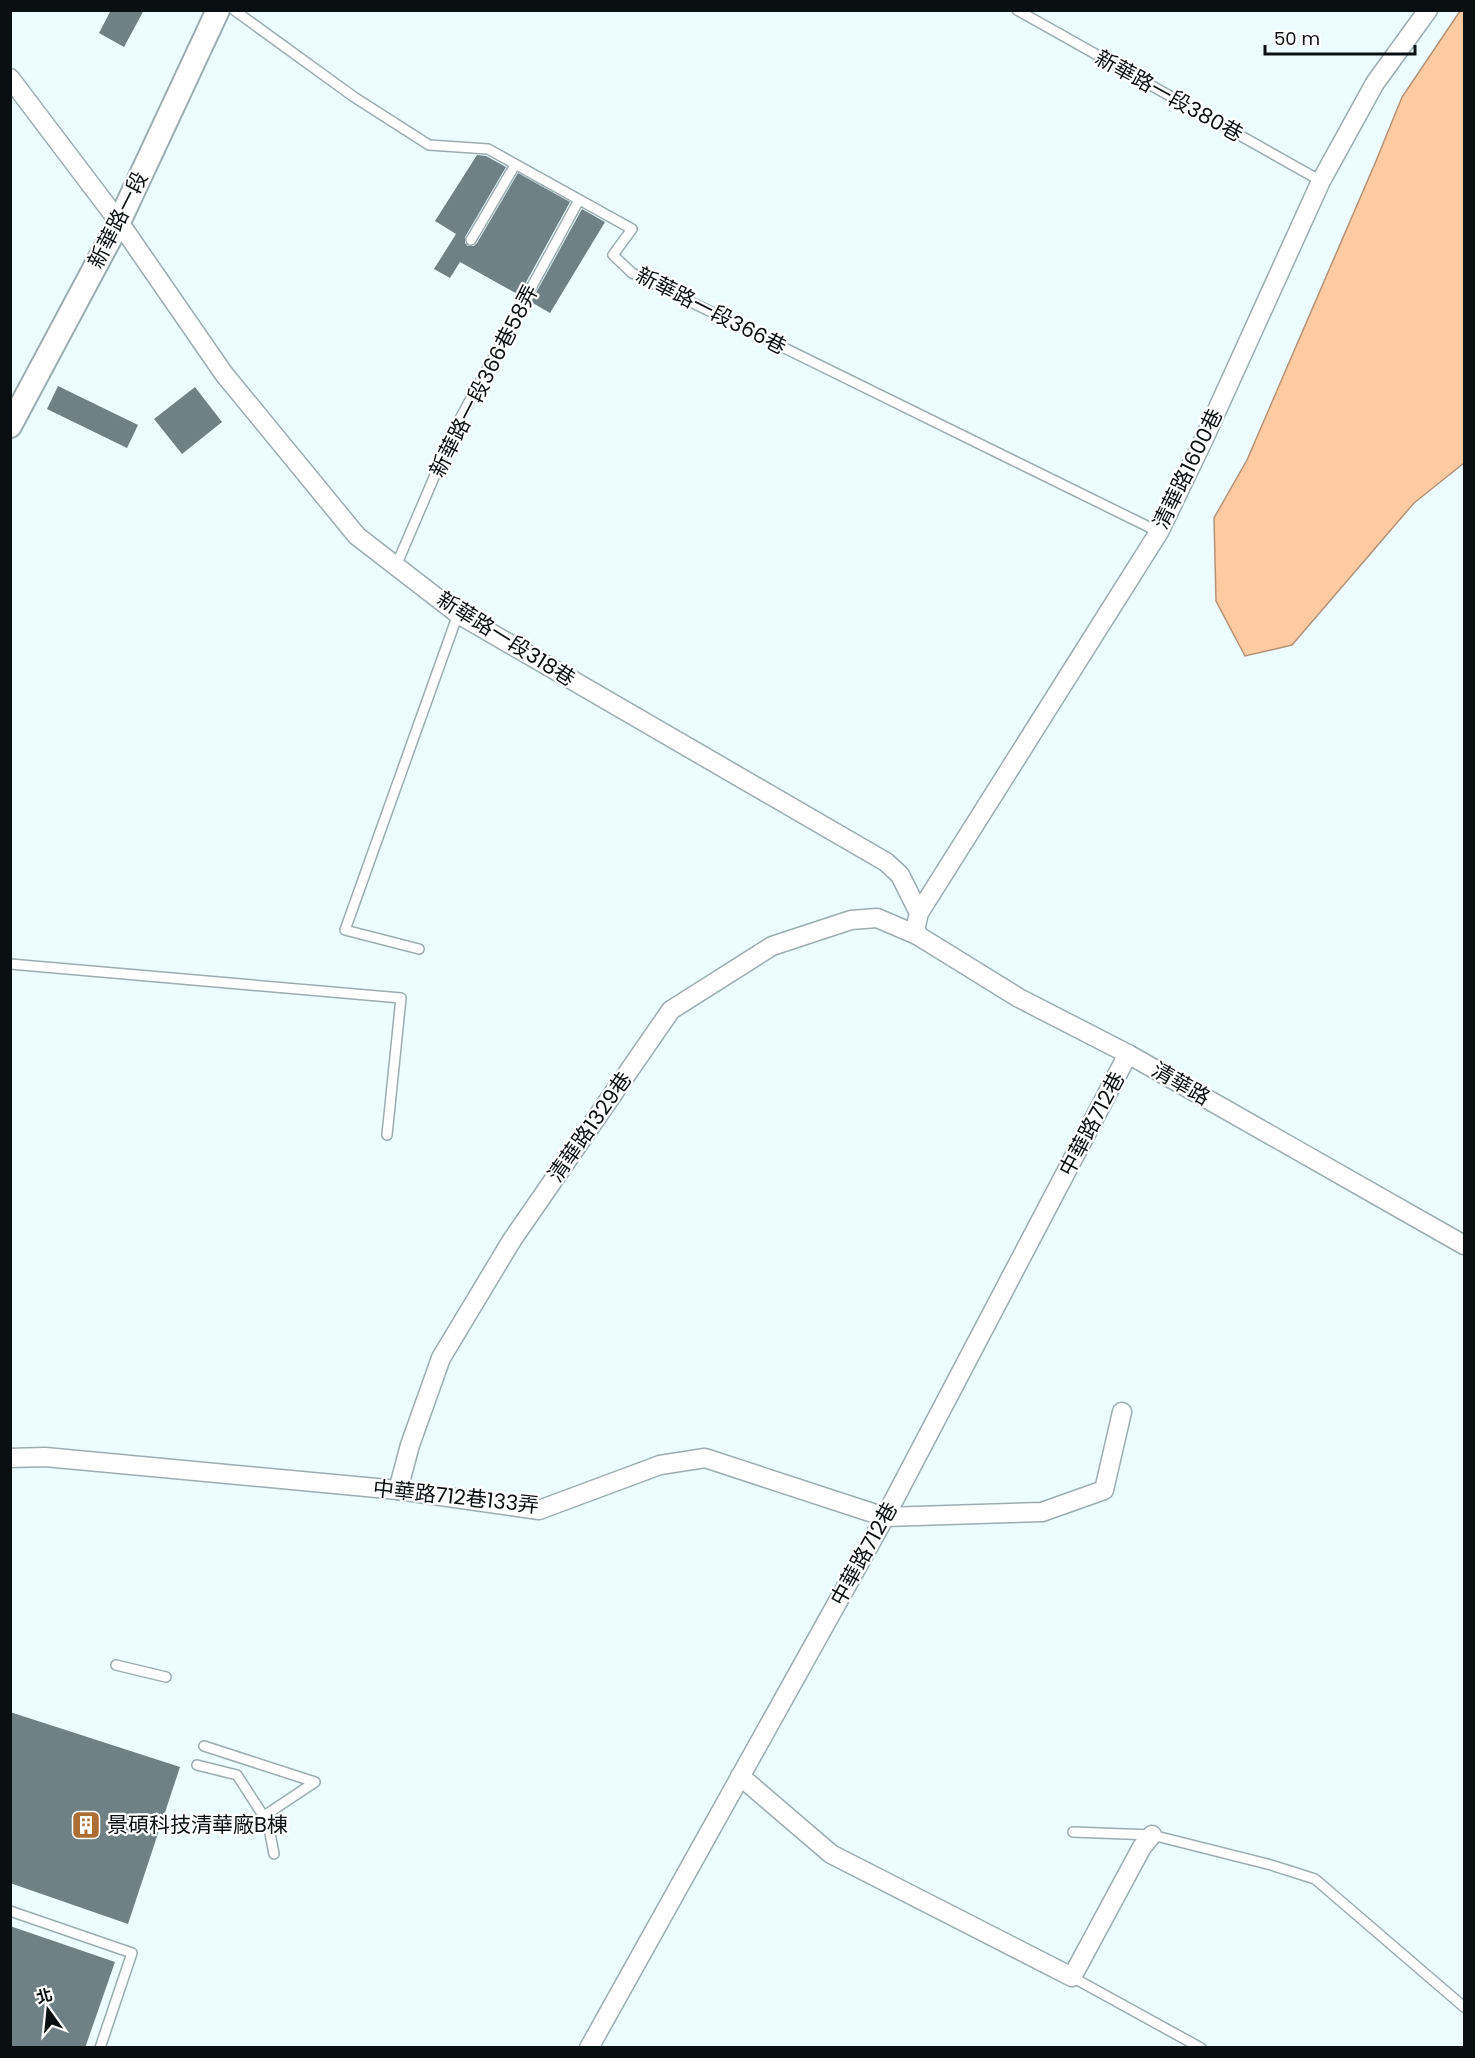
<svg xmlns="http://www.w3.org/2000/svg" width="1475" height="2058" font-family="Poppins,'Noto Sans TC',sans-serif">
  <rect width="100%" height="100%" fill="#ecfcff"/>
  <!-- water -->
  <polygon fill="#fecaa1" stroke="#b59276" stroke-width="1.5" points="1460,11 1464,11 1464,463 1414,503 1292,645 1245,656 1216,601 1214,518 1247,460 1376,161 1402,97"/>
  <!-- building -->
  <g fill="#6f8184">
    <polygon points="111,10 144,10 124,47 99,33"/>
    <polygon points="477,155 486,156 506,167 465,237 465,243 468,246 474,246 477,243 518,173 570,202 519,295 460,262 450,278 434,269 456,234 435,221"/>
    <polygon points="582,209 605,222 550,313 531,302"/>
    <polygon points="58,386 138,425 127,448 47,409"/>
    <polygon points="195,387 222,422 182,454 154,419"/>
    <polygon points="10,1712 180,1767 128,1924 10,1883"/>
    <polygon points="10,1926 115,1962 85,2048 10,2048"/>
  </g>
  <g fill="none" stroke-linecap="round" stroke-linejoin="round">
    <!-- service casing -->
    <g stroke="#9badb1" stroke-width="12">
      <g id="service">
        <polyline points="234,10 354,97 429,145 488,149 632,229 613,255 632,273 1159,532"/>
        <polyline points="1017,10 1321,181"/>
        <polyline points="471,240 515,165"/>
        <polyline points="396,566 456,426 579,200"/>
        <polyline points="419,949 345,930 458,614"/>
        <polyline points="10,964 401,998 387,1135"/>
        <polyline points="116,1665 166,1677"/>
        <polyline points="204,1746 315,1782 264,1816"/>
        <polyline points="197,1765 237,1775 268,1823 274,1854"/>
        <polyline points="1073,1832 1152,1835 1271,1865 1315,1879 1464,2007"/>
        <polyline points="10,1911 132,1953 100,2048"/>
        <polyline points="1072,1977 1201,2048"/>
      </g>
    </g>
    <!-- minor casing -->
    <g stroke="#9badb1" stroke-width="21">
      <g id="minor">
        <polyline points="1428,10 1375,83 1321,181 1203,441 1159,532 919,913 916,926 917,935 1019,998 1128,1054 1464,1245"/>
        <polyline points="10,78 119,222 224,374 357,536 458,614 886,862 900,875 919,913"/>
        <polyline points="10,1458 45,1457 398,1490 539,1510 660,1465 705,1458 885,1517 1042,1512 1104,1490 1122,1412"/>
        <polyline points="398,1490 410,1445 441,1358 512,1240 671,1010 772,946 851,920 877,918 917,935"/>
        <polyline points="740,1776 831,1854 1072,1977 1142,1847 1152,1835"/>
        <polyline points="589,2048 885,1517 1128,1054"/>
      </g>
    </g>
    <!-- tertiary casing -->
    <g stroke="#9badb1" stroke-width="26">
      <polyline id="tertiary" points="10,426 119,222 218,10"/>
    </g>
    <!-- service -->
    <use href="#service" stroke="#fff" stroke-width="9"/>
    <!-- minor -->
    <use href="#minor" stroke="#fff" stroke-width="18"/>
    <!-- tertiary -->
    <use href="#tertiary" stroke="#fff" stroke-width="22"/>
  </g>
  <!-- icons -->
  <defs>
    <g id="building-square" transform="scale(1.5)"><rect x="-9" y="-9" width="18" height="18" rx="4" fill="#ad6e35" stroke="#fff"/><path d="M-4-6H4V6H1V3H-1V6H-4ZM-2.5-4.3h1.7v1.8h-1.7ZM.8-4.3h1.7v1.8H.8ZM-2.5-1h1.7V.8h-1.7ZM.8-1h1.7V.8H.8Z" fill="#fff"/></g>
  </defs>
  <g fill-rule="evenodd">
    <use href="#building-square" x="86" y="1825"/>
  </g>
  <g text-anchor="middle" stroke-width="4.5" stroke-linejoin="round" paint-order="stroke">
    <!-- street labels -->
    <g font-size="21" fill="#0a1011" stroke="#fff">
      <text transform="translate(1169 96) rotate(29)" y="7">新華路一段380巷</text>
      <text transform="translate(118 220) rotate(-63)" y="7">新華路一段</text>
      <text transform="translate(711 311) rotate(27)" y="7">新華路一段366巷</text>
      <text transform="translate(484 381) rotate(-63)" y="7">新華路一段366巷58弄</text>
      <text transform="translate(1188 469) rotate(-64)" y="7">清華路1600巷</text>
      <text transform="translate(506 639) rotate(32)" y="7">新華路一段318巷</text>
      <text transform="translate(1181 1084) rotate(30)" y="7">清華路</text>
      <text transform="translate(1092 1124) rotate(-62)" y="7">中華路712巷</text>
      <text transform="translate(590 1127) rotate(-55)" y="7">清華路1329巷</text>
      <text transform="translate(456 1497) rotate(6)" y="7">中華路712巷133弄</text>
      <text transform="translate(864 1554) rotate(-61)" y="7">中華路712巷</text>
    </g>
    <!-- poi labels -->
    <g font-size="21" fill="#0a1011" stroke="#fff" text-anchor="start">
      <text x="107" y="1832">景碩科技清華廠B棟</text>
    </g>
  </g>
  <!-- border -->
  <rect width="1475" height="2058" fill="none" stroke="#0a1011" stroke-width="24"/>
  <!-- north arrow -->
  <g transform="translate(48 2010) rotate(345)" stroke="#ffffff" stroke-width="4.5" paint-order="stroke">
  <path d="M0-4.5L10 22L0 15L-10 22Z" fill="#0a1011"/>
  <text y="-9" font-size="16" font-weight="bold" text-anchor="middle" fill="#0a1011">北</text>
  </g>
  <!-- scale -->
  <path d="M1265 45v9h150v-9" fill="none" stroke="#0a1011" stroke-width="3"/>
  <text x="1274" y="45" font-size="18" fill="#0a1011" stroke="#ffffff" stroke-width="4.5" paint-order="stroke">50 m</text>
</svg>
